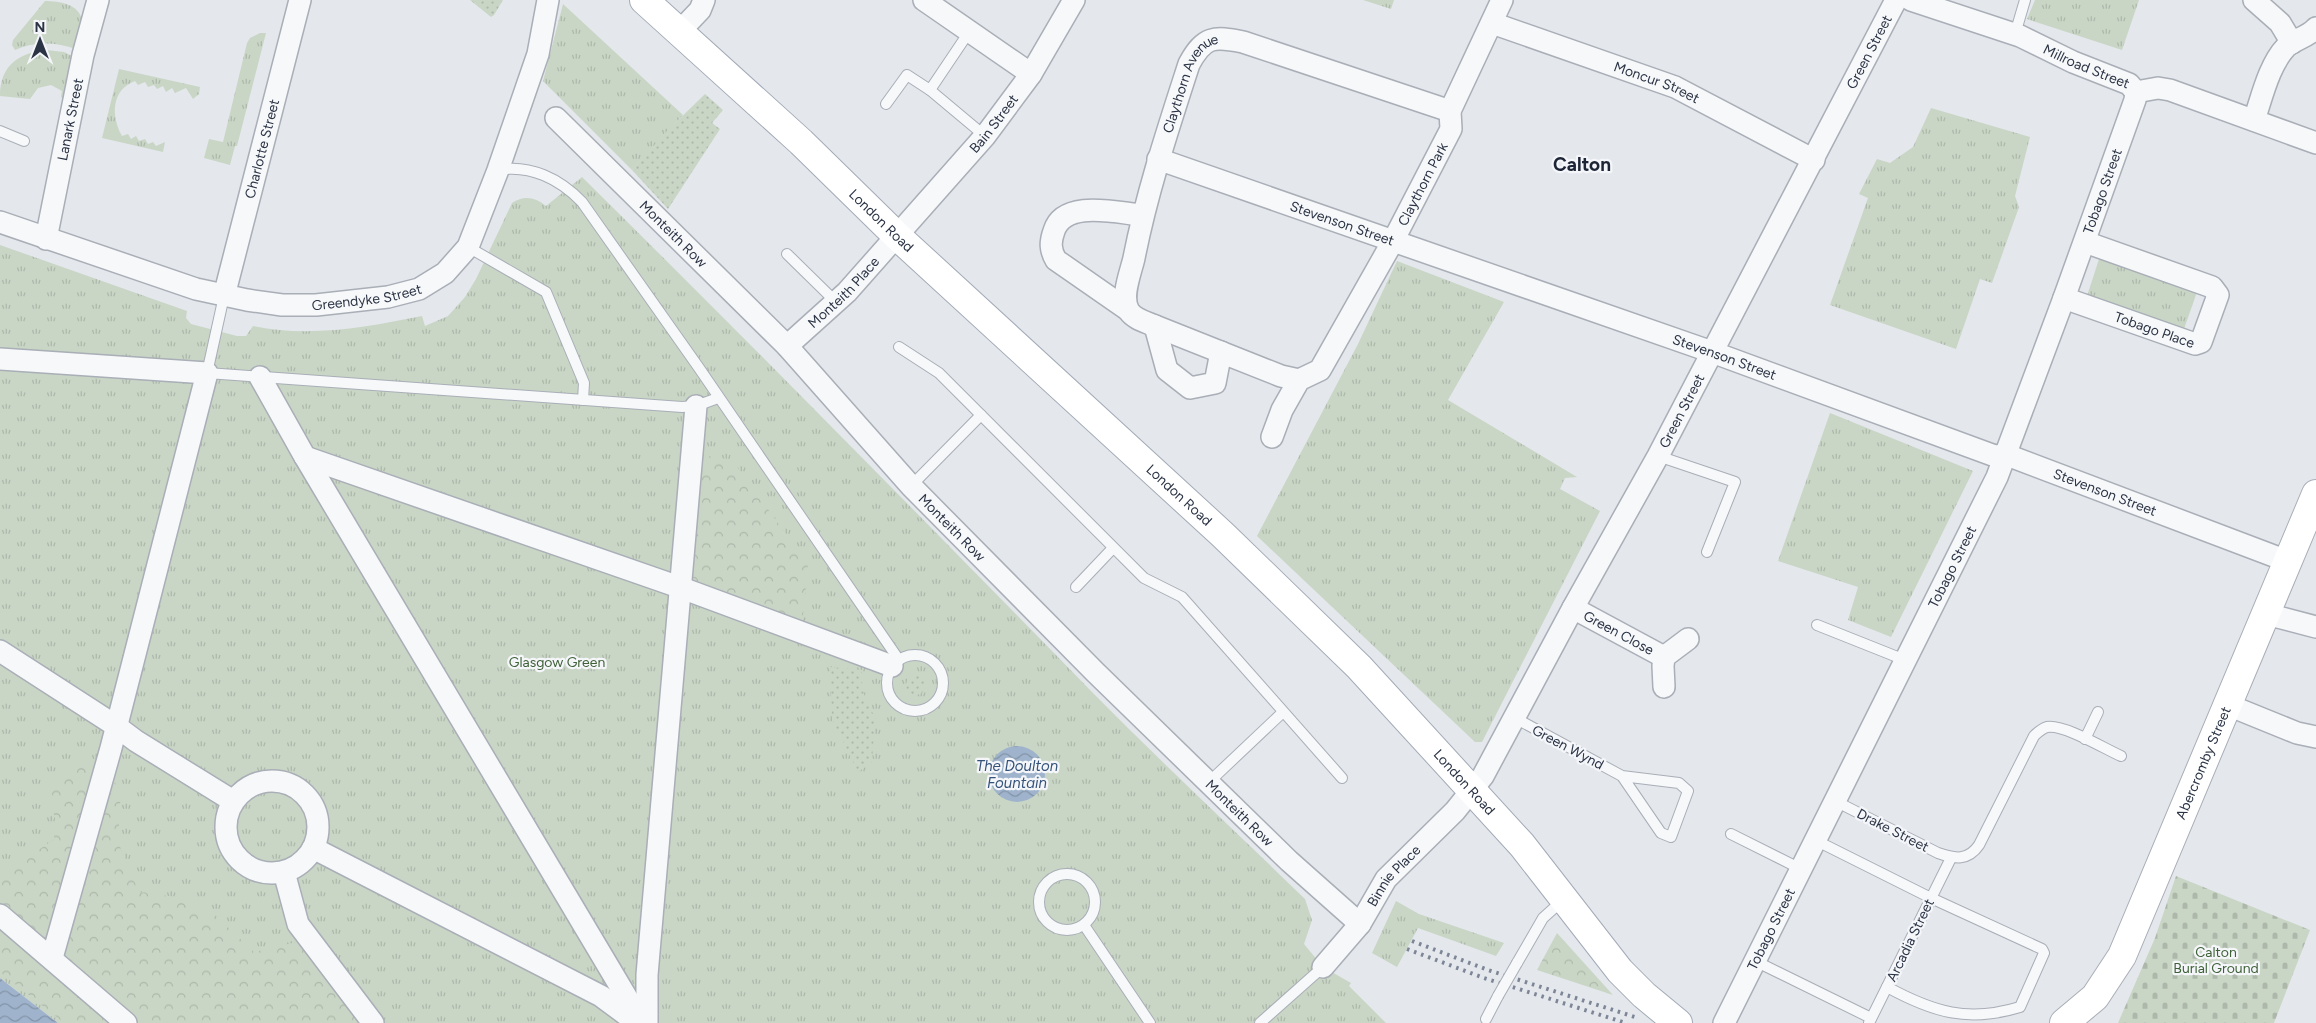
<svg xmlns="http://www.w3.org/2000/svg" width="2316" height="1023" font-family="Figtree,sans-serif">
  <defs>
    <pattern id="grass-tufts" width="24" height="20" patternUnits="userSpaceOnUse" patternTransform="scale(1.25)"><rect width="24" height="20" fill="#c9d6c5"/><path d="M3 7l-1-3M5 7V3M7 7l1-3M15 17l-1-3M17 17v-4M19 17l1-3" fill="none" stroke="#adb8ab"/></pattern>
    <pattern id="forest-crowns" width="20" height="18" patternUnits="userSpaceOnUse" patternTransform="scale(1.25)"><rect width="20" height="18" fill="#c9d6c5"/><path d="M2 6a3 3 0 1 1 6 0M12 15a3 3 0 1 1 6 0" fill="none" stroke="#adb8ab"/></pattern>
    <pattern id="cemetery-stones" width="16" height="16" patternUnits="userSpaceOnUse" patternTransform="scale(1.25)"><rect width="16" height="16" fill="#c9d6c5"/><path d="M2 7V4a2 2 0 0 1 4 0v3zM10 15v-3a2 2 0 0 1 4 0v3z" fill="#adb8ab"/></pattern>
    <pattern id="garden-dots" width="8" height="8" patternUnits="userSpaceOnUse" patternTransform="scale(1.25)"><rect width="8" height="8" fill="#c9d6c5"/><path d="M2 2h.1M6 6h.1" fill="none" stroke="#adb8ab" stroke-width="1.8" stroke-linecap="round"/></pattern>
    <pattern id="water-waves" width="16" height="10" patternUnits="userSpaceOnUse" patternTransform="scale(1.25)"><rect width="16" height="10" fill="#9fb4cc"/><path d="M0 5q4-4 8 0t8 0" fill="none" stroke="#8293a7"/></pattern>
  </defs>
  <rect width="100%" height="100%" fill="#e4e7ec"/>
  <!-- grass -->
  <g fill="url(#grass-tufts)">
    <polygon points="1363,0 1394,0 1391,9"/>
    <polygon points="2035,0 2139,0 2122,50 2027,19"/>
    <path d="M45,1C59,1 80,4 82,21C83,29 78,41 76,49C56,42 35,41 15,50L12,45L13,40Z"/>
    <polygon points="563,4 683,115 632,170 543,81"/>
    <polygon points="260,33 266,33 237,146 235,146 230,165 204,158 209,139 223,142 247,43 250,38"/>
    <path d="M46,50L64,52L74,57L63,101L61,96L62,91L51,85L38,88L30,99L0,96C0,66 18,53 46,50Z"/>
    <path d="M119,69L200,87L199,94L193,99L186,88L175,93L172,88L166,92L163,86L157,89L154,85L148,87L145,82L138,85L135,81C111,90 111,116 122,136L128,134L131,139L136,136L139,141L145,139L148,144L153,142L156,146L165,142L163,152L102,138Z"/>
    <polygon points="1931,108 2030,137 2015,196 2019,207 1992,283 1980,279 1956,349 1830,305 1868,198 1859,194 1877,159 1890,163 1913,147"/>
    <path d="M582,177C754,347 923,519 1091,691C1161,762 1234,830 1305,899L1312,920L1304,944L1323,967L1351,983L1349,986L1386,1023H58L0,978V245L187,311L186,318L191,324L237,336H246L253,326C309,338 367,327 422,316L425,326L448,316L465,297L476,279L512,203C524,195 535,197 546,206Z"/>
    <polygon points="2100,256 2198,289 2184,329 2087,296"/>
    <polygon points="1397,261 1504,302 1448,400 1577,477 1565,478 1560,489 1600,511 1482,742 1475,742 1257,536 1358,344"/>
    <polygon points="1830,413 1973,471 1891,637 1848,620 1858,587 1778,561"/>
    <polygon points="1396,901 1419,914 1504,943 1496,956 1418,928 1397,967 1372,953"/>
  </g>
  <!-- forest -->
  <g fill="url(#forest-crowns)">
    <polygon points="703,455 732,460 808,564 802,626 689,584"/>
    <polygon points="69,763 100,770 121,788 118,842 139,892 176,897 214,914 254,952 301,941 363,1023 64,1023 0,972 0,864 22,862 54,839 55,817 45,791"/>
    <polygon points="1557,933 1613,995 1537,970"/>
  </g>
  <!-- cemetery -->
  <polygon fill="url(#cemetery-stones)" points="2176,876 2310,930 2274,1023 2118,1023 2155,938"/>
  <!-- garden -->
  <g fill="url(#garden-dots)">
    <polygon points="470,0 503,0 494,15 491,17"/>
    <polygon points="705,94 723,110 712,123 720,129 668,209 632,170 664,134"/>
    <path d="M830,667L862,670C861,690 865,703 877,719L874,734L872,762L858,772L832,719Z"/>
    <circle cx="916" cy="685" r="10"/>
  </g>
  <!-- water -->
  <g fill="url(#water-waves)">
    <circle cx="1017" cy="774" r="28"/>
    <polygon points="0,978 58,1023 0,1023"/>
  </g>
  <g fill="none" stroke-linecap="round" stroke-linejoin="round">
    <!-- lane casing -->
    <g stroke="#a9aeb7" stroke-width="12">
      <g id="lane">
        <polyline points="2015,34 2025,0"/>
        <polyline points="930,90 985,136"/>
        <polyline points="886,104 907,75 930,90 969,32"/>
        <polyline points="0,131 24,141"/>
        <path d="M498,170C530,164 560,179 582,202L699,368L899,660"/>
        <polyline points="468,247 546,292 584,383 583,400"/>
        <polyline points="787,254 836,302"/>
        <polyline points="224,296 207,373 682,407 696,406 718,398"/>
        <polyline points="899,347 939,373 1144,578 1182,597 1342,778"/>
        <polyline points="1658,456 1735,482 1707,552"/>
        <polyline points="911,486 981,415"/>
        <polyline points="1076,587 1113,548"/>
        <polyline points="1817,625 1905,660"/>
        <circle cx="915" cy="683" r="28"/>
        <polyline points="1515,718 1622,776 1679,783 1688,791 1671,837 1661,833 1622,776"/>
        <polyline points="2085,739 2098,712"/>
        <polyline points="1209,782 1283,712"/>
        <path d="M1835,801L1938,853C1955,859 1968,861 1979,845L2034,736C2038,732 2041,729 2047,727C2064,724 2105,749 2121,756"/>
        <polyline points="1731,834 1801,869"/>
        <path d="M1815,840L1931,898L2042,949L2044,953L2020,1007C1968,1023 1933,1012 1887,987"/>
        <circle cx="1067" cy="902" r="28"/>
        <polyline points="1084,925 1150,1023"/>
        <polyline points="1755,961 1871,1018"/>
        <polyline points="1517,963 1543,918 1563,900"/>
        <polyline points="1486,1019 1498,996"/>
        <polyline points="1260,1023 1323,967"/>
        <polyline points="1869,1023 1951,858"/>
      </g>
    </g>
    <!-- street casing -->
    <g stroke="#a9aeb7" stroke-width="24">
      <g id="street">
        <polyline points="924,0 1031,74"/>
        <path id="s1" d="M1911,0L2020,36L2073,62L2129,84L2136,92L2158,88L2170,90L2316,143"/>
        <polyline points="2254,0 2280,23 2292,43"/>
        <path id="s2" d="M1492,23L1675,87L1814,160"/>
        <polyline points="680,31 700,10 704,0"/>
        <path id="s3" d="M556,118L787,346L911,486L1095,672L1289,861L1360,924"/>
        <path d="M2254,120C2262,97 2269,65 2286,47C2295,39 2308,37 2316,28"/>
        <path id="s4" d="M1158,159L1712,352L1995,456L2007,455L2287,561"/>
        <path id="s5" d="M0,222L196,289L247,300L282,305H316L388,297L419,289L445,273L468,247L498,170L538,54L548,0"/>
        <path id="s6" d="M46,239L83,55L98,0"/>
        <path id="s7" d="M224,296L300,0"/>
        <path id="s8" d="M2064,298L2195,344L2201,342L2218,295L2212,287L2085,242"/>
        <path d="M1128,310L1056,260C1050,250 1050,242 1054,231C1064,199 1117,213 1142,215"/>
        <polyline points="1155,326 1167,370 1190,388 1215,383 1221,352"/>
        <path id="s9" d="M787,346L847,292L985,136L1031,74L1074,0"/>
        <polyline points="0,359 207,373 111,748 52,958"/>
        <polyline points="260,377 305,457 642,1023"/>
        <path id="s10" d="M1299,380L1281,376L1155,326C1146,322 1134,319 1129,311C1120,297 1131,272 1134,258C1147,192 1168,129 1189,64C1204,36 1214,36 1243,42L1450,111"/>
        <path id="s11" d="M1272,437L1282,410L1299,380L1320,370L1393,241L1451,129L1450,111L1502,0"/>
        <polyline points="305,457 679,587 892,666"/>
        <path id="s12" d="M1573,608L1664,657"/>
        <polyline points="2266,614 2316,627"/>
        <polyline points="0,651 116,726 136,741 233,801"/>
        <polyline points="1664,687 1663,666 1664,657 1688,639"/>
        <polyline points="2228,705 2297,733 2316,737"/>
        <circle cx="272" cy="827" r="46"/>
        <polyline points="313,848 601,996 636,1022"/>
        <polyline points="284,872 298,924 373,1023"/>
        <polyline points="0,915 126,1023"/>
        <path id="s13" d="M1323,967L1360,924L1386,879L1455,811L1483,776L1573,608L1658,456L1896,0"/>
        <polyline points="647,1023 647,975 696,406"/>
        <path id="s14" d="M1724,1023L1997,477L2064,298L2135,100L2136,92"/>
      </g>
    </g>
    <!-- secondary casing -->
    <g stroke="#a9aeb7" stroke-width="30">
      <g id="secondary">
        <path id="s15" d="M2064,1023L2095,997L2122,956L2316,494"/>
      </g>
    </g>
    <!-- primary casing -->
    <g stroke="#a3abb8" stroke-width="30">
      <g id="primary">
        <path id="s16" d="M644,0L801,142L897,236L1223,535L1359,667L1522,845L1620,971L1644,995L1678,1023"/>
      </g>
    </g>
    <!-- lane -->
    <use href="#lane" stroke="#f7f8fa" stroke-width="10"/>
    <!-- street -->
    <use href="#street" stroke="#f7f8fa" stroke-width="21"/>
    <!-- secondary -->
    <use href="#secondary" stroke="#fff" stroke-width="28"/>
    <!-- primary -->
    <use href="#primary" stroke="#fff" stroke-width="28"/>
    <!-- rail -->
    <g stroke="#7d8696" stroke-width="4" stroke-dasharray="2.5 5" stroke-linecap="butt">
      <polyline points="1412,941 1488,970 1635,1017"/>
      <polyline points="1407,949 1484,978 1626,1023"/>
    </g>
    <!-- lane-bridge casing -->
    <g stroke="#a9aeb7" stroke-width="12" stroke-linecap="butt">
      <polyline id="lane-bridge" points="1498,996 1517,963"/>
    </g>
    <!-- lane-bridge -->
    <use href="#lane-bridge" stroke="#f7f8fa" stroke-width="10"/>
  </g>
  <g text-anchor="middle" stroke-width="4.5" stroke-linejoin="round" paint-order="stroke">
    <!-- street labels -->
    <g font-size="14" fill="#2b3445" stroke="#f4f6f9">
      <text dy="5" stroke="none"><textPath href="#s13" startOffset="1071">Green Street</textPath></text>
      <text dy="5" stroke="none"><textPath href="#s1" startOffset="188">Millroad Street</textPath></text>
      <text dy="5" stroke="none"><textPath href="#s2" startOffset="175">Moncur Street</textPath></text>
      <text dy="5" stroke="none"><textPath href="#s10" startOffset="425">Claythorn Avenue</textPath></text>
      <text dy="5" stroke="none"><textPath href="#s6" startOffset="122">Lanark Street</textPath></text>
      <text dy="5" stroke="none"><textPath href="#s9" startOffset="304">Bain Street</textPath></text>
      <text dy="5" stroke="none"><textPath href="#s7" startOffset="152">Charlotte Street</textPath></text>
      <text dy="5" stroke="none"><textPath href="#s11" startOffset="299">Claythorn Park</textPath></text>
      <text dy="5" stroke="none"><textPath href="#s14" startOffset="915">Tobago Street</textPath></text>
      <text dy="5" stroke="none"><textPath href="#s16" startOffset="324">London Road</textPath></text>
      <text dy="5" stroke="none"><textPath href="#s4" startOffset="195">Stevenson Street</textPath></text>
      <text dy="5" stroke="none"><textPath href="#s3" startOffset="165">Monteith Row</textPath></text>
      <text dy="5" stroke="none"><textPath href="#s9" startOffset="78">Monteith Place</textPath></text>
      <text dy="5" stroke="none"><textPath href="#s5" startOffset="380">Greendyke Street</textPath></text>
      <text dy="5" stroke="none"><textPath href="#s8" startOffset="96">Tobago Place</textPath></text>
      <text dy="5" stroke="none"><textPath href="#s4" startOffset="600">Stevenson Street</textPath></text>
      <text dy="5" stroke="none"><textPath href="#s13" startOffset="666">Green Street</textPath></text>
      <text dy="5" stroke="none"><textPath href="#s4" startOffset="1005">Stevenson Street</textPath></text>
      <text dy="5" stroke="none"><textPath href="#s16" startOffset="729">London Road</textPath></text>
      <text dy="5" stroke="none"><textPath href="#s3" startOffset="570">Monteith Row</textPath></text>
      <text dy="5" stroke="none"><textPath href="#s14" startOffset="510">Tobago Street</textPath></text>
      <text dy="5" stroke="none"><textPath href="#s12" startOffset="52">Green Close</textPath></text>
      <text transform="translate(1568 747) rotate(28)" y="5">Green Wynd</text>
      <text dy="5" stroke="none"><textPath href="#s15" startOffset="299">Abercromby Street</textPath></text>
      <text dy="5" stroke="none"><textPath href="#s16" startOffset="1134">London Road</textPath></text>
      <text dy="5" stroke="none"><textPath href="#s3" startOffset="975">Monteith Row</textPath></text>
      <text transform="translate(1893 830) rotate(27)" y="5">Drake Street</text>
      <text dy="5" stroke="none"><textPath href="#s13" startOffset="116">Binnie Place</textPath></text>
      <text dy="5" stroke="none"><textPath href="#s14" startOffset="105">Tobago Street</textPath></text>
      <text transform="translate(1910 940) rotate(-64)" y="5">Arcadia Street</text>
    </g>
    <!-- park labels -->
    <g font-size="14" fill="#3f6138" stroke="#f4f6f9">
      <text x="557" y="667">Glasgow Green</text>
      <text x="2216" y="957">Calton<tspan x="2216" dy="16">Burial Ground</tspan></text>
    </g>
    <!-- water labels -->
    <g font-size="15" font-style="italic" fill="#34527a" stroke="#f4f6f9">
      <text x="1017" y="771">The Doulton<tspan x="1017" dy="17">Fountain</tspan></text>
    </g>
    <!-- district labels -->
    <g font-size="19" font-weight="bold" fill="#1d2536" stroke="#f4f6f9">
      <text x="1582" y="171">Calton</text>
    </g>
  </g>
  <!-- north arrow -->
  <g transform="translate(40 40)" stroke="#f4f6f9" stroke-width="4" paint-order="stroke">
  <path d="M0-4L9 19L0 12L-9 19Z" fill="#2b3445"/>
  <text y="-8" font-size="14" font-weight="bold" text-anchor="middle" fill="#2b3445">N</text>
  </g>
</svg>
